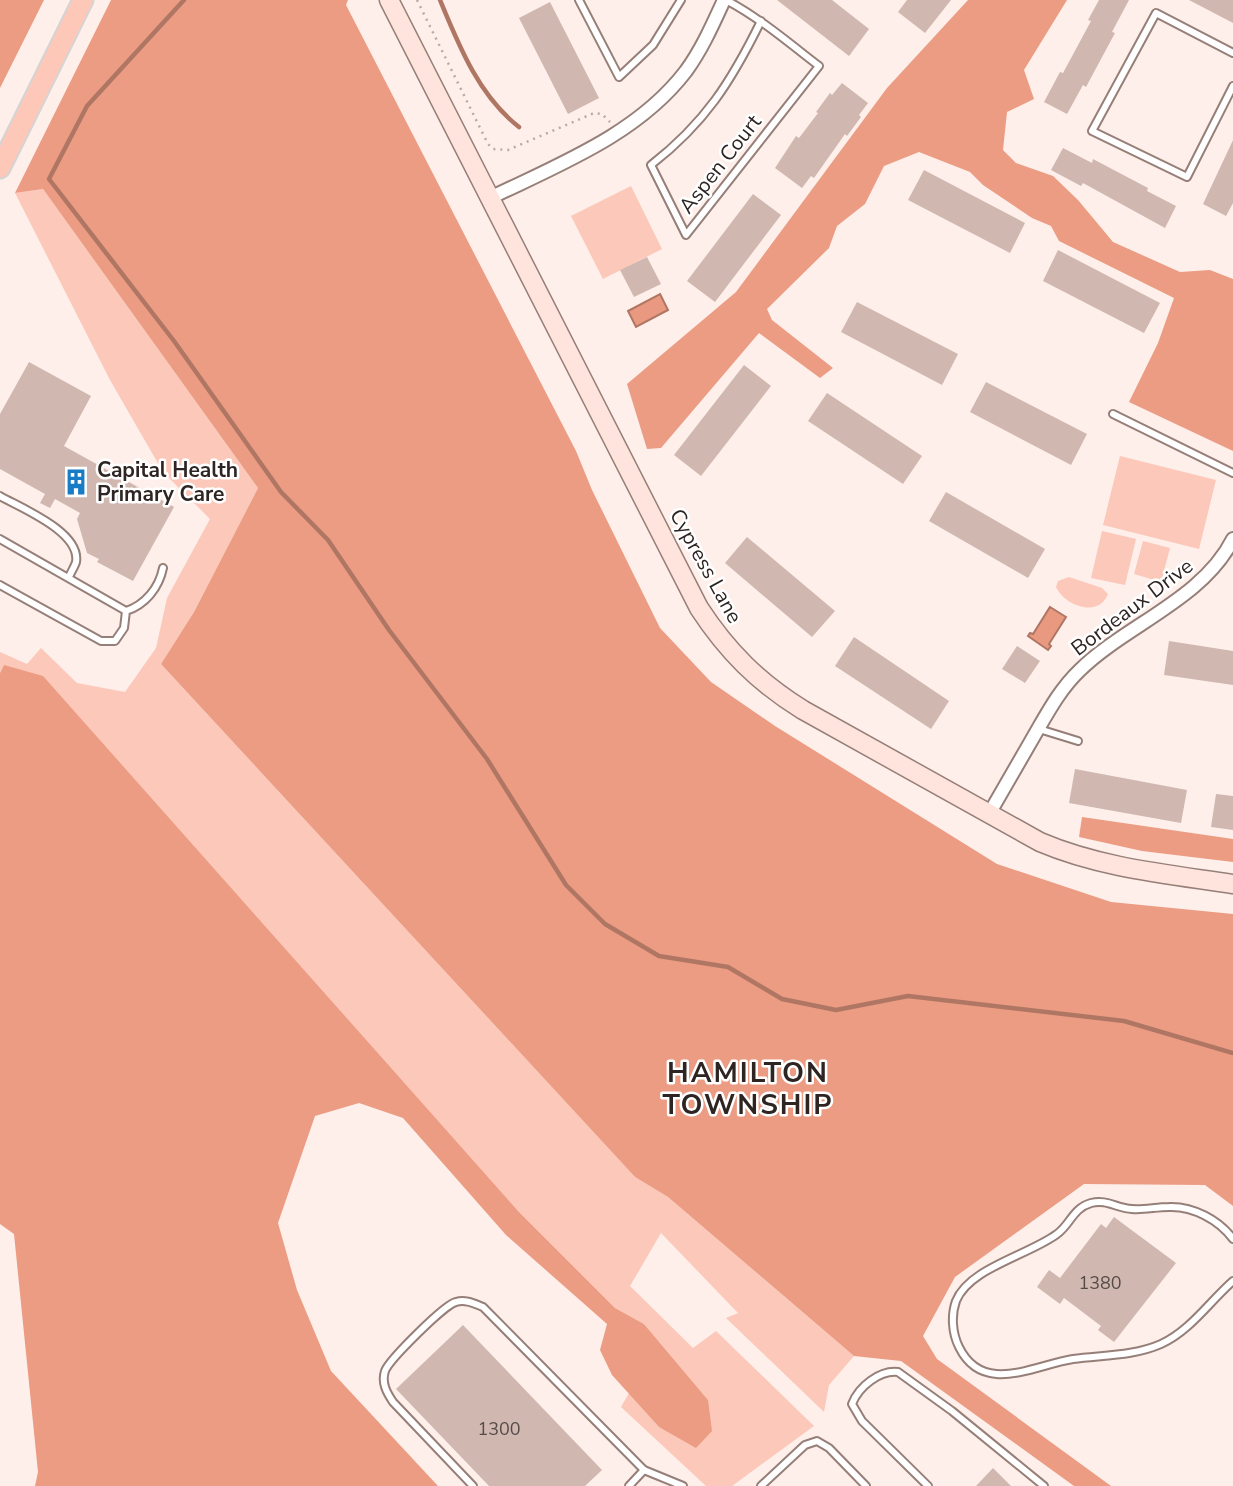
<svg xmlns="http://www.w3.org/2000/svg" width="1233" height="1486" font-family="'Nunito Sans',sans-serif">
  <rect width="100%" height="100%" fill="#feefea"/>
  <!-- green -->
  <g fill="#fbc8b9">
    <polygon points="631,186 662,249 603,279 571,216"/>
    <polygon points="43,189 258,488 194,612 161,664 635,1177 668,1197 854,1356 829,1385 824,1412 726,1318 738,1313 661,1233 630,1286 693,1348 716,1331 814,1426 732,1486 706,1486 621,1407 629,1393 659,1427 708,1400 644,1324 615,1308 518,1211 4,665 0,673 0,652 27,664 41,648 77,683 125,692 156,648 167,598 210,519 163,472 110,380 15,193"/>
    <polygon points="1120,456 1216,480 1199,549 1103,525"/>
    <polygon points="1102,531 1136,539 1125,585 1091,578"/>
    <polygon points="1143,541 1170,548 1161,582 1134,574"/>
    <path d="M1069,577L1102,588L1108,594C1098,619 1064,605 1056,587L1058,581Z"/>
  </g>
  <!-- forest -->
  <g fill="#eb9c83">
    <polygon points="0,0 44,0 0,88"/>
    <polygon points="111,0 348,0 346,5 576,451 592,490 660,628 711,682 775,726 997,864 1111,902 1233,914 1233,1206 1205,1185 1084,1184 955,1277 923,1336 937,1359 1111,1486 1074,1486 901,1361 854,1356 668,1197 635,1177 161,664 194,612 258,488 43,189 15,193"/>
    <polygon points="968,0 1067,0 1024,70 1034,99 1007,112 1003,150 1016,163 1053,176 1078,200 1113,242 1180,272 1210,270 1233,279 1233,451 1129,402 1158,343 1174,298 1059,241 1051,226 1032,218 983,185 970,172 919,152 884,166 865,204 837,226 829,248 767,309 772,320 833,368 820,378 759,333 661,448 647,449 627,384 736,292 887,88"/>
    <polygon points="4,665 43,676 518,1211 615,1308 644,1324 708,1400 712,1431 696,1448 659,1427 612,1375 600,1350 607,1324 506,1235 403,1118 359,1103 315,1116 278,1223 297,1290 331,1371 438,1486 35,1486 38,1472 14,1234 0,1224 0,673"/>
    <polygon points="1082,817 1233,839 1233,862 1142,851 1079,837"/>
  </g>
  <!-- water -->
  <g fill="#e89980" stroke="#b07664" stroke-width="2">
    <polygon points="660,294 668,310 636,327 628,311"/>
    <polygon points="1050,607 1066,617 1049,644 1051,646 1048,650 1028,636 1030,633 1033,634"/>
  </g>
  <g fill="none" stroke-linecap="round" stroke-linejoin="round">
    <!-- stream -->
    <g stroke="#b07664" stroke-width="4.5">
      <polyline points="184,0 87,106 49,179 174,341 281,492 328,540 389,630 487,759 566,885 605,924 659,956 728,967 782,999 836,1010 908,996 1124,1021 1233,1053"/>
      <path d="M440,0C459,46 479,96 519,127"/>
    </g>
  </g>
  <!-- building -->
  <g fill="#d0b8b1">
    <polygon points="777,0 832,0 869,29 849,56"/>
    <polygon points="907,0 951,0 925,33 898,12"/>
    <polygon points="1099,0 1129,0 1112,32 1115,33 1086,87 1083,85 1067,114 1044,102 1060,72 1063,73 1091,21 1088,20"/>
    <polygon points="1189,0 1233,0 1233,23"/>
    <polygon points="550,2 599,98 568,114 519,18"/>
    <polygon points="842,83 868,103 859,115 861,117 847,136 845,134 814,178 811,176 802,188 775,168 796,136 799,138 818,113 816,112 830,93 832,95"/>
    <polygon points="1233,140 1233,203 1226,216 1203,204"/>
    <polygon points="1063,148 1092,163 1093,159 1148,188 1147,191 1176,206 1165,228 1083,183 1081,186 1051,170"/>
    <polygon points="924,170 1025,223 1010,253 908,200"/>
    <polygon points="753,194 781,215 715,302 687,281"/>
    <polygon points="1058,250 1160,303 1144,333 1043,281"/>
    <polygon points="647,257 661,284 634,297 620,270"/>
    <polygon points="857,302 958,354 942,385 841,332"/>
    <polygon points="29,362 91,396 64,446 174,507 133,581 97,562 99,559 87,553 77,519 80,513 55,499 50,508 40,503 45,494 0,469 0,414"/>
    <polygon points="744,365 771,386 701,476 674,455"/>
    <polygon points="986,382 1087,434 1071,465 970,412"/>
    <polygon points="827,393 922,456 903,484 808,421"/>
    <polygon points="946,492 1045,549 1028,578 929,521"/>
    <polygon points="747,537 835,611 812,637 725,563"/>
    <polygon points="854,637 949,701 931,729 835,666"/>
    <polygon points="1169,641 1233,651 1233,685 1164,675"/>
    <polygon points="1017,646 1040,661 1025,683 1002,669"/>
    <polygon points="1075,769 1187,790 1181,823 1069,803"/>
    <polygon points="1216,794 1233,796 1233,830 1211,827"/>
    <polygon points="1114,1217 1176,1263 1114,1342 1098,1330 1101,1326 1064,1298 1060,1304 1037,1287 1049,1270 1060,1278 1101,1224 1106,1228"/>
    <polygon points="463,1325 602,1470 585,1486 489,1486 396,1389"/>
    <polygon points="993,1468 1011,1486 976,1486"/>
  </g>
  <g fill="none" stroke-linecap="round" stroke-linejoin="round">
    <!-- lane casing -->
    <g stroke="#967f78" stroke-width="10">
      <g id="lane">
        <polyline points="579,0 619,77 653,45 681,0"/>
        <path d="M726,0C760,18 789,43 819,66L686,235L651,165C705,123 731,82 761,21"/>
        <polyline points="1233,53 1156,13 1092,131 1187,177 1233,86"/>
        <polyline points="1113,414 1233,473"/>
        <path d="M0,496C21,508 81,532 76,562C75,566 71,572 69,577"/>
        <polyline points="0,539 126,611"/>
        <path d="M0,585L101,641H115L124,628L126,611C145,605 159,588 163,568"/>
        <polyline points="1039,729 1078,741"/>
        <path d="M1233,1239C1219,1220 1193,1206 1169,1207C1156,1207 1144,1210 1132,1209C1116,1208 1107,1199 1091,1203C1073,1208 1070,1225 1057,1234C1029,1255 969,1268 956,1301C951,1315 952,1333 959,1347C983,1396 1034,1365 1073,1359C1103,1355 1134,1356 1161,1344C1190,1331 1210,1301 1233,1281"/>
        <path d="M473,1486L393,1402C387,1393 381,1383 385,1371C389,1360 445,1304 456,1302C466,1299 475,1304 483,1307L644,1470L683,1486"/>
        <polyline points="629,1486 644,1470"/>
        <polyline points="761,1486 805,1445 817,1441 829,1448 866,1486"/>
        <path d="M928,1486L862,1421L852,1404C859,1386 880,1370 898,1372L952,1411L1044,1486"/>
      </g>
    </g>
    <!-- street casing -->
    <g stroke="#967f78" stroke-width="16">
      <g id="street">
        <path d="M490,198C560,164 638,134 686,71C702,49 713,24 724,0"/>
        <path d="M989,814C1004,788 1019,762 1034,736C1048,712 1060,689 1080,670C1126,625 1203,599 1233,539"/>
      </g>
    </g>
    <!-- secondary casing -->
    <g stroke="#967f78" stroke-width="21">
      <path id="secondary" d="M389,0L699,608C727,651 759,683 803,710L1040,842C1101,868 1167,874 1233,884"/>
    </g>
    <!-- primary casing -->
    <g stroke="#d5d3d3" stroke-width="23">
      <polyline id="primary" points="0,168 83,0"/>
    </g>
    <!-- path -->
    <polyline stroke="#b7aaa6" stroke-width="2.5" stroke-dasharray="2 5" stroke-linecap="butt" points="417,0 488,144 493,149 508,150 594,113 602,114 610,122"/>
    <!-- lane -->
    <use href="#lane" stroke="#fff" stroke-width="6"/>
    <!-- street -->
    <use href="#street" stroke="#fff" stroke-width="12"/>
    <!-- secondary -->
    <use href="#secondary" stroke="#fee4dc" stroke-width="18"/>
    <!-- primary -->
    <use href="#primary" stroke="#fec8b8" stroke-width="19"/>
  </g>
  <!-- icons -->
  <defs>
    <g id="building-bare" transform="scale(2.1)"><path d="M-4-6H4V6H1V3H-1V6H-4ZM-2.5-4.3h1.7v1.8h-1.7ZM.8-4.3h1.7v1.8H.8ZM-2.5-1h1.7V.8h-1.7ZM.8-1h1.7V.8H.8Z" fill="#177bc6" stroke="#fff" stroke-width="2.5" paint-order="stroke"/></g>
  </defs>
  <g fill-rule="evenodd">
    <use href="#building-bare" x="76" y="482"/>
  </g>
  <g text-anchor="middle" stroke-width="5" stroke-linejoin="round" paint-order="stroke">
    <!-- number labels -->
    <g font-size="18" fill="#564a46">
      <text x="1100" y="1289">1380</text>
      <text x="499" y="1435">1300</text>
    </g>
    <!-- street labels -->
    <g font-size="21" fill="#2e2522" stroke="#fff">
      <text transform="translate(720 164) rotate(-52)" y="7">Aspen Court</text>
      <text transform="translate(706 566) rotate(61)" y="7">Cypress Lane</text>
      <text transform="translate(1132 607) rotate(-37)" y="7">Bordeaux Drive</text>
    </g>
    <!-- poi labels -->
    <g font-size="21" font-weight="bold" fill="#2e2522" stroke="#fff" text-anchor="start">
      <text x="97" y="477">Capital Health<tspan x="97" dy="24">Primary Care</tspan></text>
    </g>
    <!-- district labels -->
    <g font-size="28" font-weight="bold" letter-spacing="2" fill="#2e2522" stroke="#fff">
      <text x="748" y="1082">HAMILTON<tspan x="748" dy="32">TOWNSHIP</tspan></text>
    </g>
  </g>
</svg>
